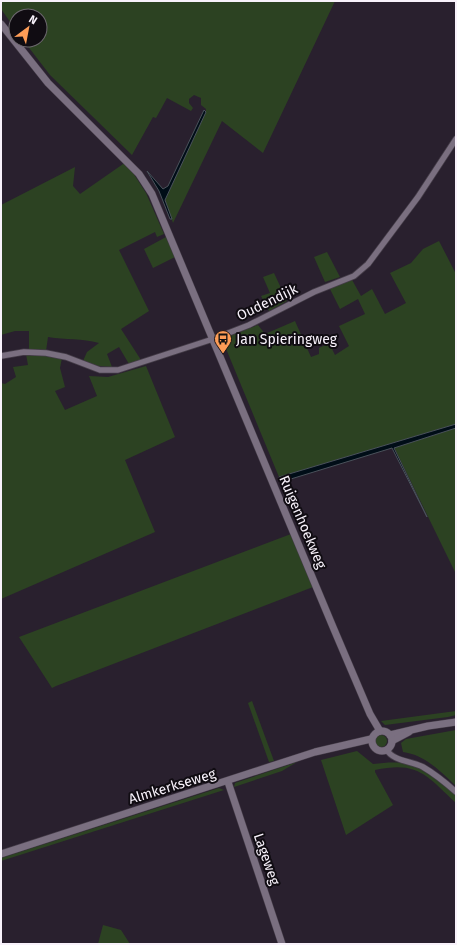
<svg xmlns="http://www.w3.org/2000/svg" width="457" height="945" font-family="'Fira Sans',sans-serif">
  <rect width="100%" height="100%" fill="#29202e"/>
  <!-- green -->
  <g fill="#2c4222">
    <polygon points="1,1 335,1 263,153 222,121 173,223 165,200 206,112 206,109 201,105 201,98 194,95 189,99 189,103 193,108 191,111 167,98 156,118 153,117 132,155 50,75 23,40 40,40 40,16 16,16 16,30 1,9"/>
    <path d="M126,162L146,193L164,234L157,237L155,232L119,250L149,311L121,329L141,360L129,364L119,347L107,354L112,367L99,366L83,361L87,352L99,343C82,338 66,340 48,337L46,351L29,349V331H15L1,335V205L75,167L73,186L80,194Z"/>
    <polygon points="166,237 175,257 153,268 144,249"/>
    <polygon points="439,241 456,274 456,424 279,477 222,339 258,325 265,334 295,321 311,357 319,354 319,348 329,343 335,355 349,346 339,326 365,314 358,299 340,309 329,287 351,278 361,296 372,289 385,314 406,303 390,273 411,263 423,249"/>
    <polygon points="327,252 340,277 325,282 314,257"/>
    <polygon points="274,273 287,301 269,311 261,296 270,293 263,277"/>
    <polygon points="26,354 44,355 62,358 60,368 65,387 55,391 65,410 97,396 89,376 108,377 146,366 175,437 125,460 155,532 1,599 1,383 5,384 16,377 13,367 28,365"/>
    <polygon points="456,428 456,574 394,447"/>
    <polygon points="291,534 313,587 56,686 52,688 19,637"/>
    <polygon points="252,701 274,761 269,762 248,703"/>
    <polygon points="456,711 456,715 448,717 385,725 381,721"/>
    <path d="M456,730V786C440,771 425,755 403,752L401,743L406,739Z"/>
    <circle cx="381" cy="741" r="6"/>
    <path d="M357,751L373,764C415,758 425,769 456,794V803C426,775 418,761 375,770V772L393,805L346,835L321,760Z"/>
    <polygon points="297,762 282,771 234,787 235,783"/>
    <polygon points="219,788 224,790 1,861 1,858"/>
    <polygon points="103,925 121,930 130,944 98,944"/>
  </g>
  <!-- water -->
  <g fill="#000d17" stroke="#4a525b">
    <polygon points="204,110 206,112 165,200 172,219 170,219 159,191 147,171 163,189 168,186"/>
    <polygon points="456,424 456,428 394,448 427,517 392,448 281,482 279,477"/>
  </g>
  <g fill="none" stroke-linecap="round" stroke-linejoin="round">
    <!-- minor casing -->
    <g stroke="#453d48" stroke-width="7">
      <g id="minor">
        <polyline points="1,356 24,352 46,353 66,357 100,370 118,370 213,339 249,325 314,292 354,276 368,264 418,197 456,139"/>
        <path d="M387,750C393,761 411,761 423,767C435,774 446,783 456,792"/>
      </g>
    </g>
    <!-- tertiary casing -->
    <g stroke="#453d48" stroke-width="8">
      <g id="tertiary">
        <polyline points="1,24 48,83 139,174 152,194 333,627 370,714 380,731"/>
        <circle cx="382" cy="741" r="10"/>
        <polyline points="390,735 428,726 456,722"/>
        <polyline points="392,741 409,732"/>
        <polyline points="228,782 282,944"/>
        <polyline points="1,854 315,752 371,739"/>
      </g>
    </g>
    <!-- minor -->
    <use href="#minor" stroke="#7a6f80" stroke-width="5.5"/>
    <!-- tertiary -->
    <use href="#tertiary" stroke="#7a6f80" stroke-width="7"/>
  </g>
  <!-- icons -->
  <defs>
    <g id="bus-pin" transform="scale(0.9)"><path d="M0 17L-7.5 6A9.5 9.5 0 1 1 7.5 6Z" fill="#fd9c56" stroke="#100c12"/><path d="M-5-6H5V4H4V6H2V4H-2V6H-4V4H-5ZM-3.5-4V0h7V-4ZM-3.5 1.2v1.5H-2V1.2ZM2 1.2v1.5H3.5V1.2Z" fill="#111"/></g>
  </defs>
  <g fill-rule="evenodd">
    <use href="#bus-pin" x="223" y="339"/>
  </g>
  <g text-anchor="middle" stroke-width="4" stroke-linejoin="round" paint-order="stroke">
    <!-- street labels -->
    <g font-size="14" fill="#f8f2fb" stroke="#100c12">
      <text transform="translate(267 302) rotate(-26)" y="5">Oudendijk</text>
      <text transform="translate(303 522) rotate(67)" y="5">Ruigenhoekweg</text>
      <text transform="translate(172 786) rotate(-17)" y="5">Almkerkseweg</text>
      <text transform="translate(267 859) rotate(71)" y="5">Lageweg</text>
    </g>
    <!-- poi labels -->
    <g font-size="14" fill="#f8f2fb" stroke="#100c12" text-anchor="start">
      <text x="236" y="344">Jan Spieringweg</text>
    </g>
  </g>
  <!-- border -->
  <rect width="457" height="945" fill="none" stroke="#f8f2fb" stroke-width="4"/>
  <!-- north arrow -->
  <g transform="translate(28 28) rotate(32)"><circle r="19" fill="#100c12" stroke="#6d686f"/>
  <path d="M0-3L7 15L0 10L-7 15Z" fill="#fd9c56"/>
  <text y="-6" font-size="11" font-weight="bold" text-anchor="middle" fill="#f8f2fb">N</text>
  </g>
</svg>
